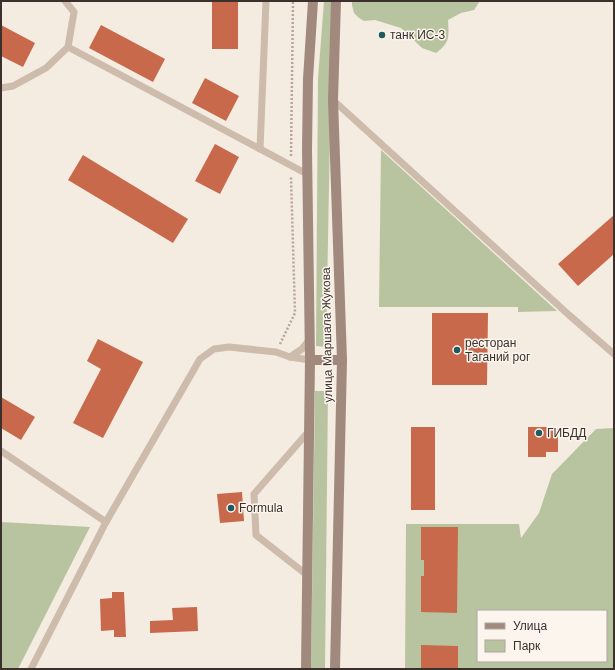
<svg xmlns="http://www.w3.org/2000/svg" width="615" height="670" font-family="Arial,sans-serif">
  <rect width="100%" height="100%" fill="#f4ebe1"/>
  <!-- green -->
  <g fill="#b8c4a0" fill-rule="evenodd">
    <polygon points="324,1 335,1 331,79 326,347 316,346 318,79"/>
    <path d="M352,1H480L474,10L461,13L448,20C449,37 450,43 436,53L422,48L401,28L375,20L364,21L359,18L354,13L352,5Z"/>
    <polygon points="381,150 557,311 518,312 518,307 379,307"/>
    <polygon points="315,391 328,391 325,669 311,669"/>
    <path d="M614,428V669H405L406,524H519L521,538L539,513L552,474L596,429ZM478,611H606V661H478Z"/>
    <polygon points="1,522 90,527 18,669 1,669"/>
  </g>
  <!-- building -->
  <g fill="#c8694b">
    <rect x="212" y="1" width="26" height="48"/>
    <polygon points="1,25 35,43 23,67 1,56"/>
    <polygon points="101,25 165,59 153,82 89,48"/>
    <polygon points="205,78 239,96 226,121 192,103"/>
    <polygon points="215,144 239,157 220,194 195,181"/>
    <polygon points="83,155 188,219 173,243 68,180"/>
    <polygon points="614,215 614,254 578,286 558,264"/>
    <polygon points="432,313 488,313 487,385 432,385"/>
    <polygon points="98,339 143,362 103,438 73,423 101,369 87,361"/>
    <polygon points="1,397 35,417 21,440 1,428"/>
    <rect x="411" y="427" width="24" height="83"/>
    <polygon points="528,427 547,427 547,429 558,429 558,452 546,452 546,457 528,457"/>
    <polygon points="242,492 244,521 220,523 217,494"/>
    <polygon points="421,527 458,527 457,613 421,612 421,576 424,576 424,560 421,560"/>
    <polygon points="112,592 124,592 126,637 114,637 114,630 101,631 100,599 112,598"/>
    <polygon points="197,607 198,631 150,633 150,621 173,620 172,608"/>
    <polygon points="421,645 458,646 458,669 421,669"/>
  </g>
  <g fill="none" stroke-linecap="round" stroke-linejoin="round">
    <!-- path -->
    <g stroke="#b9a596" stroke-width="2.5" stroke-dasharray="2 2" stroke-linecap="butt">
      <polyline points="291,156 293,1"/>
      <polyline points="280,344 295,313 291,177"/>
    </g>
    <!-- service -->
    <g stroke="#cdbbac" stroke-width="7">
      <polyline points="68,47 307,174"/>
      <polyline points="1,88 13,86 46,68 68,47 74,12 65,1"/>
      <polyline points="333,100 569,315 614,354"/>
      <polyline points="260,149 266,1"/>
      <polyline points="290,357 302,349 310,339"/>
      <polyline points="1,451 106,522"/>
      <polyline points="307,575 256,535 254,494 309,431"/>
      <polyline points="31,669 106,522 200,359 214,349 229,347 276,352 290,357 310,360"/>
    </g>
    <!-- secondary -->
    <g stroke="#a18a7d" stroke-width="10">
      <polyline points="310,360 342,360"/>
      <polyline points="306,669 310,360 307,150 308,79 313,1"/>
      <polyline points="335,669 342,360 333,100 336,1"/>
    </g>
  </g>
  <!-- markers -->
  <g fill="#1f5a5e" stroke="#fbf5ee" stroke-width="1.5">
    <circle cx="382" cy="35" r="4"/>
    <circle cx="457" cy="350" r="4"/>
    <circle cx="539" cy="433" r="4"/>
    <circle cx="231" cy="508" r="4"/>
  </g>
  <g text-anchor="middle" stroke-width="3" stroke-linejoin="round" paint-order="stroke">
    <!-- poi labels -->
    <g font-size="12" fill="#3b302b" stroke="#fbf5ee" text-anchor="start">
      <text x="390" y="39">танк ИС-3</text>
      <text x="465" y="347">ресторан<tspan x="465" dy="14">Таганий рог</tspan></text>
      <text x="547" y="437">ГИБДД</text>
      <text x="239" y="512">Formula</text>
    </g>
    <!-- street labels -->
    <g font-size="12" fill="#3b302b" stroke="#fbf5ee">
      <text transform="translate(327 335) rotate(-91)" y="4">улица Маршала Жукова</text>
    </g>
  </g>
  <!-- border -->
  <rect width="615" height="670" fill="none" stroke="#3b302b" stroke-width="4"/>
  <!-- legend -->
  <rect x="477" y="610" width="130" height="52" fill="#fbf5ee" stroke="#aea6a0"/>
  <rect x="485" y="623" width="20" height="6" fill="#a18a7d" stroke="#aea6a0"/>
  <text x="513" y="630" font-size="12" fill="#3b302b">Улица</text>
  <rect x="485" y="640" width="20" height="12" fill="#b8c4a0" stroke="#aea6a0"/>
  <text x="513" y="650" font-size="12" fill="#3b302b">Парк</text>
</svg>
